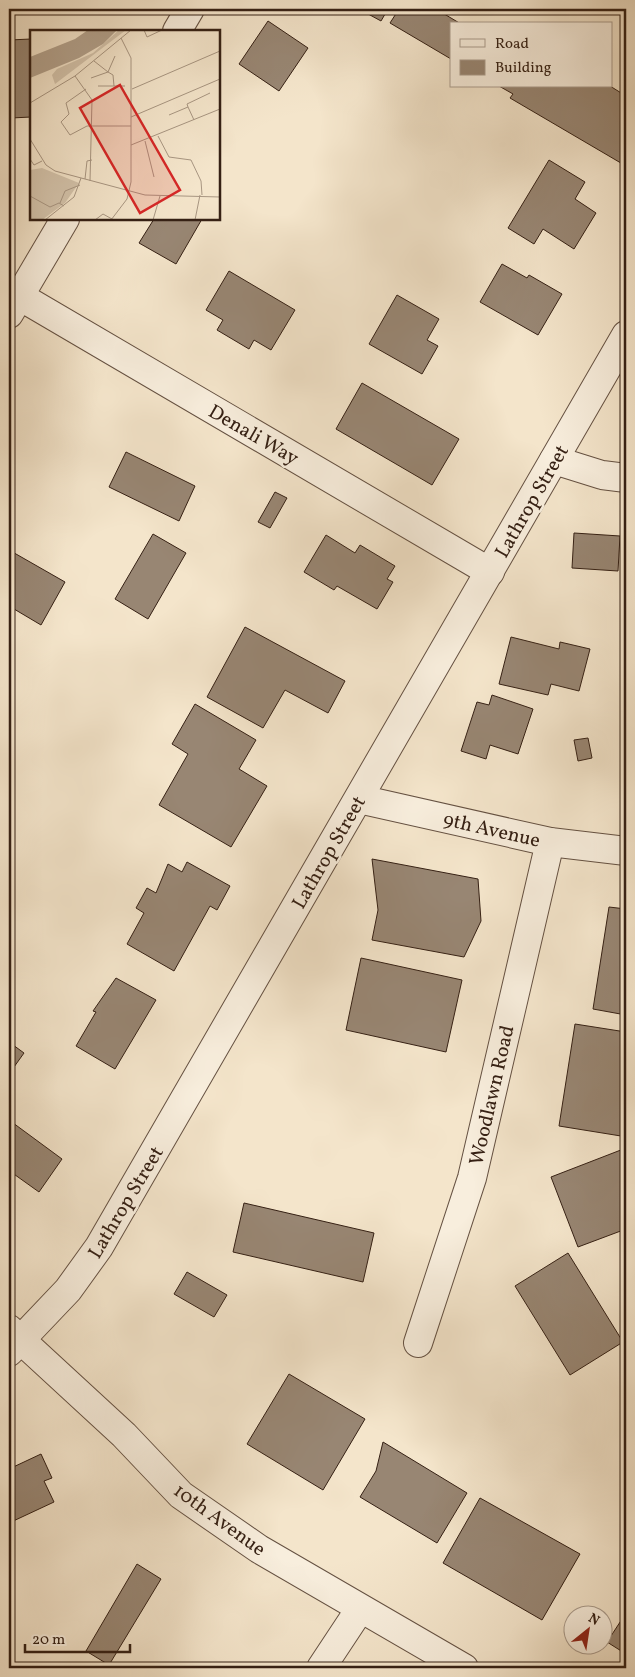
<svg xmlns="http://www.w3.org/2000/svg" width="635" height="1677" font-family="Vollkorn,serif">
  <rect width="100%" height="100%" fill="#f4e5cb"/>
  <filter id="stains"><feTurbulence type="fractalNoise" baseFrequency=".004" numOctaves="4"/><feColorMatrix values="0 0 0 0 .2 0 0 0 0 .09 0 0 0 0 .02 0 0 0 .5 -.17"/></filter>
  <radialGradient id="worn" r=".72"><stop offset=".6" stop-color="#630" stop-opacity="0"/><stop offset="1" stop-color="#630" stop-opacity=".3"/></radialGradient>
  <!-- building -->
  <g fill="#988673" stroke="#352014">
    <polygon points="359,9 388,9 381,21"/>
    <polygon points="399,9 436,9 461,24 451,24 451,59 390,23"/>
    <polygon points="268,21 308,48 279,91 239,64"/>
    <polygon points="31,39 31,117 11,118 12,145 9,145 9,40"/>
    <polygon points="499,86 610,86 626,96 626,166 510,98 513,94"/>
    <polygon points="549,160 585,182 575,199 596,213 574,249 543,229 534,244 508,228"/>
    <polygon points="154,219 202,219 176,264 139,243"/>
    <polygon points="502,264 527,278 529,275 562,294 538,335 480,302"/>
    <polygon points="229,271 295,310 271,350 254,340 249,349 217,330 223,320 206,310"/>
    <polygon points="397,295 439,319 427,340 438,346 422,374 369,344"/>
    <polygon points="362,383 459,439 432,485 336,429"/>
    <polygon points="126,452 195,486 179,521 109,487"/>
    <polygon points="275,492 287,498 270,528 258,522"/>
    <polygon points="574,533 620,536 618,571 572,568"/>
    <polygon points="153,534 186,553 148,619 115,599"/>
    <polygon points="326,535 355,553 360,545 395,566 387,579 393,582 377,609 337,586 334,590 304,572"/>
    <polygon points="9,550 65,582 41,625 9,606"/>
    <polygon points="245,627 345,681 328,713 285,690 263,728 207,697"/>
    <polygon points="511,637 559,649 560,642 590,649 579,691 551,684 548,695 499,684"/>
    <polygon points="492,695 533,709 518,754 490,745 486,759 461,751 477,702 489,705"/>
    <polygon points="195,704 256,740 239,769 267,786 231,847 159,805 188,754 172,744"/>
    <polygon points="588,738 592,758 578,761 574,740"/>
    <polygon points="372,859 478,879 481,921 464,957 372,940 378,910"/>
    <polygon points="187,862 230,886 217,910 210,906 174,971 127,944 144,913 136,908 147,888 156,893 168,864 182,872"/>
    <polygon points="609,907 626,909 626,1015 593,1009"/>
    <polygon points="361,958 462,980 446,1052 346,1030"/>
    <polygon points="116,978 156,1000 115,1069 76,1046 96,1012 93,1011"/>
    <polygon points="575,1024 626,1032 626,1105 621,1136 559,1126"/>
    <polygon points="9,1042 24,1053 14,1067 9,1063"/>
    <polygon points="9,1120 62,1159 39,1192 11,1172 9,1174"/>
    <polygon points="626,1148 626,1229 578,1247 551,1177"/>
    <polygon points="244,1203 374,1233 363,1282 233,1252"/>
    <polygon points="568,1253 623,1342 570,1375 515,1286"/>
    <polygon points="187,1272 227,1295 214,1317 174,1294"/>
    <polygon points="289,1374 365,1419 323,1490 247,1444"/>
    <polygon points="383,1442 467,1493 437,1543 360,1497 376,1471"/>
    <polygon points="41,1454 52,1478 44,1481 54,1502 9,1523 9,1469"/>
    <polygon points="480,1498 580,1554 542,1620 443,1563"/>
    <polygon points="137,1564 161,1579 109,1665 86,1651"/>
    <polygon points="626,1613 626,1654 607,1642"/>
  </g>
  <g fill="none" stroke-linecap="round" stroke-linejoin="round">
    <!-- minor casing -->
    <g stroke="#655142" stroke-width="30">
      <g id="minor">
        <polyline points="177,31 190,9"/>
        <polyline points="9,290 490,572"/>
        <polyline points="9,314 65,219"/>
        <polyline points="554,460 602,475 626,478"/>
        <polyline points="359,799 550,842 626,851"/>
        <polyline points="9,1329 124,1435 181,1495 259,1549 464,1668"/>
        <polyline points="418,1343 472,1178 550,842"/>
        <polyline points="9,1352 68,1290 99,1247 626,335"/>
        <polyline points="321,1668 360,1609"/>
      </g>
    </g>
    <!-- minor -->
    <use href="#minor" stroke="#f8eedd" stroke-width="28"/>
  </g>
  <g text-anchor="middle" stroke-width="5" stroke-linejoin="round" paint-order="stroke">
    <!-- street labels -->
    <g font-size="20" fill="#352014" stroke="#f8eedd">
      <text transform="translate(254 434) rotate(30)" y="7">Denali Way</text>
      <text transform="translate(531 501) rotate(-60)" y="7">Lathrop Street</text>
      <text transform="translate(492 829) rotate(13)" y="7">9th Avenue</text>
      <text transform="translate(328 852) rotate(-60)" y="7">Lathrop Street</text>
      <text transform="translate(491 1095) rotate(-77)" y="7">Woodlawn Road</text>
      <text transform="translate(125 1202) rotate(-59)" y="7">Lathrop Street</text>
      <text transform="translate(220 1519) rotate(36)" y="7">10th Avenue</text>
    </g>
  </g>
  <!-- overview -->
  <g transform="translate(30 30)">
    <rect width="190" height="190" fill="#f4e5cb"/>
    <path d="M89,0H96L25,54L22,45L27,39L63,23ZM12,138L49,153L35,173L12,190H0V140Z" fill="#d4c4ac"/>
    <path d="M58,0H87L73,14L49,28L0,48V27L45,9Z" fill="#b3a28d"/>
    <path fill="none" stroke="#a89682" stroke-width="1" d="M114,0L117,7L132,0M64,31L78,42L85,26M45,46L62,70L60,151M61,48L78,42L83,45L84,56H95M68,56H84M56,59L36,73L39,84L31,92L40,105L57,96H101M102,59L190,21M0,73L45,46L101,0M158,77L157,74L180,63M139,85L158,77L164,90M101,87L190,49M128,106L139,127L161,130L171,151L172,165M0,109L16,135L25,141L115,165L190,167M115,111L124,147M101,115L190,79M0,129L4,135L12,131M55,149L57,131L62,130M0,166L20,177L29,173L34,176M30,173L35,161L50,155M15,190L44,167L51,148M65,190L73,184L82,189M81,190L97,169L101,152V28L91,8M123,190L130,166M165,190L170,165"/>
    <path fill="#d62828" fill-opacity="0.15" stroke="#d62828" stroke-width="2.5" d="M90,55L150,160L110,183L50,78Z"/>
    <rect width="190" height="190" fill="none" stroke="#352014" stroke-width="2.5"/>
  </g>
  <!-- margin -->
  <rect width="635" height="1677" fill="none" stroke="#f4e5cb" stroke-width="30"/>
  <rect x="10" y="10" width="615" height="1657" fill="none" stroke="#352014" stroke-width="2.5"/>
  <rect x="15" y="15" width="605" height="1647" fill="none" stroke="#352014"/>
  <!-- legend -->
  <rect x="450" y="22" width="162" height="65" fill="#f8eedd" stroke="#aa9c8d"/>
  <rect x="460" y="39" width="25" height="8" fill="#f8eedd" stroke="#aa9c8d"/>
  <text x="495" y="48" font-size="15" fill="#352014">Road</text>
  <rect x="460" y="60" width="25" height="15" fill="#988673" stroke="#aa9c8d"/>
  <text x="495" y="72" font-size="15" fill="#352014">Building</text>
  <!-- north arrow -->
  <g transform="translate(588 1630) rotate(30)"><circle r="24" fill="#f8eedd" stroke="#aa9c8d"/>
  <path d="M0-4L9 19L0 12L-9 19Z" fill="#8f2418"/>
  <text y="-8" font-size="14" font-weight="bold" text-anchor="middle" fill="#352014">N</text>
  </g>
  <!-- scale -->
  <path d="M25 1644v8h105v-8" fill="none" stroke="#352014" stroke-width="2.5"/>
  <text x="32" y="1644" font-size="15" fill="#352014" stroke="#f8eedd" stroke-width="4" paint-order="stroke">20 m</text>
  <rect width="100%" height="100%" filter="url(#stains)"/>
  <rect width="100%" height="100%" fill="url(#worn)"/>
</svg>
